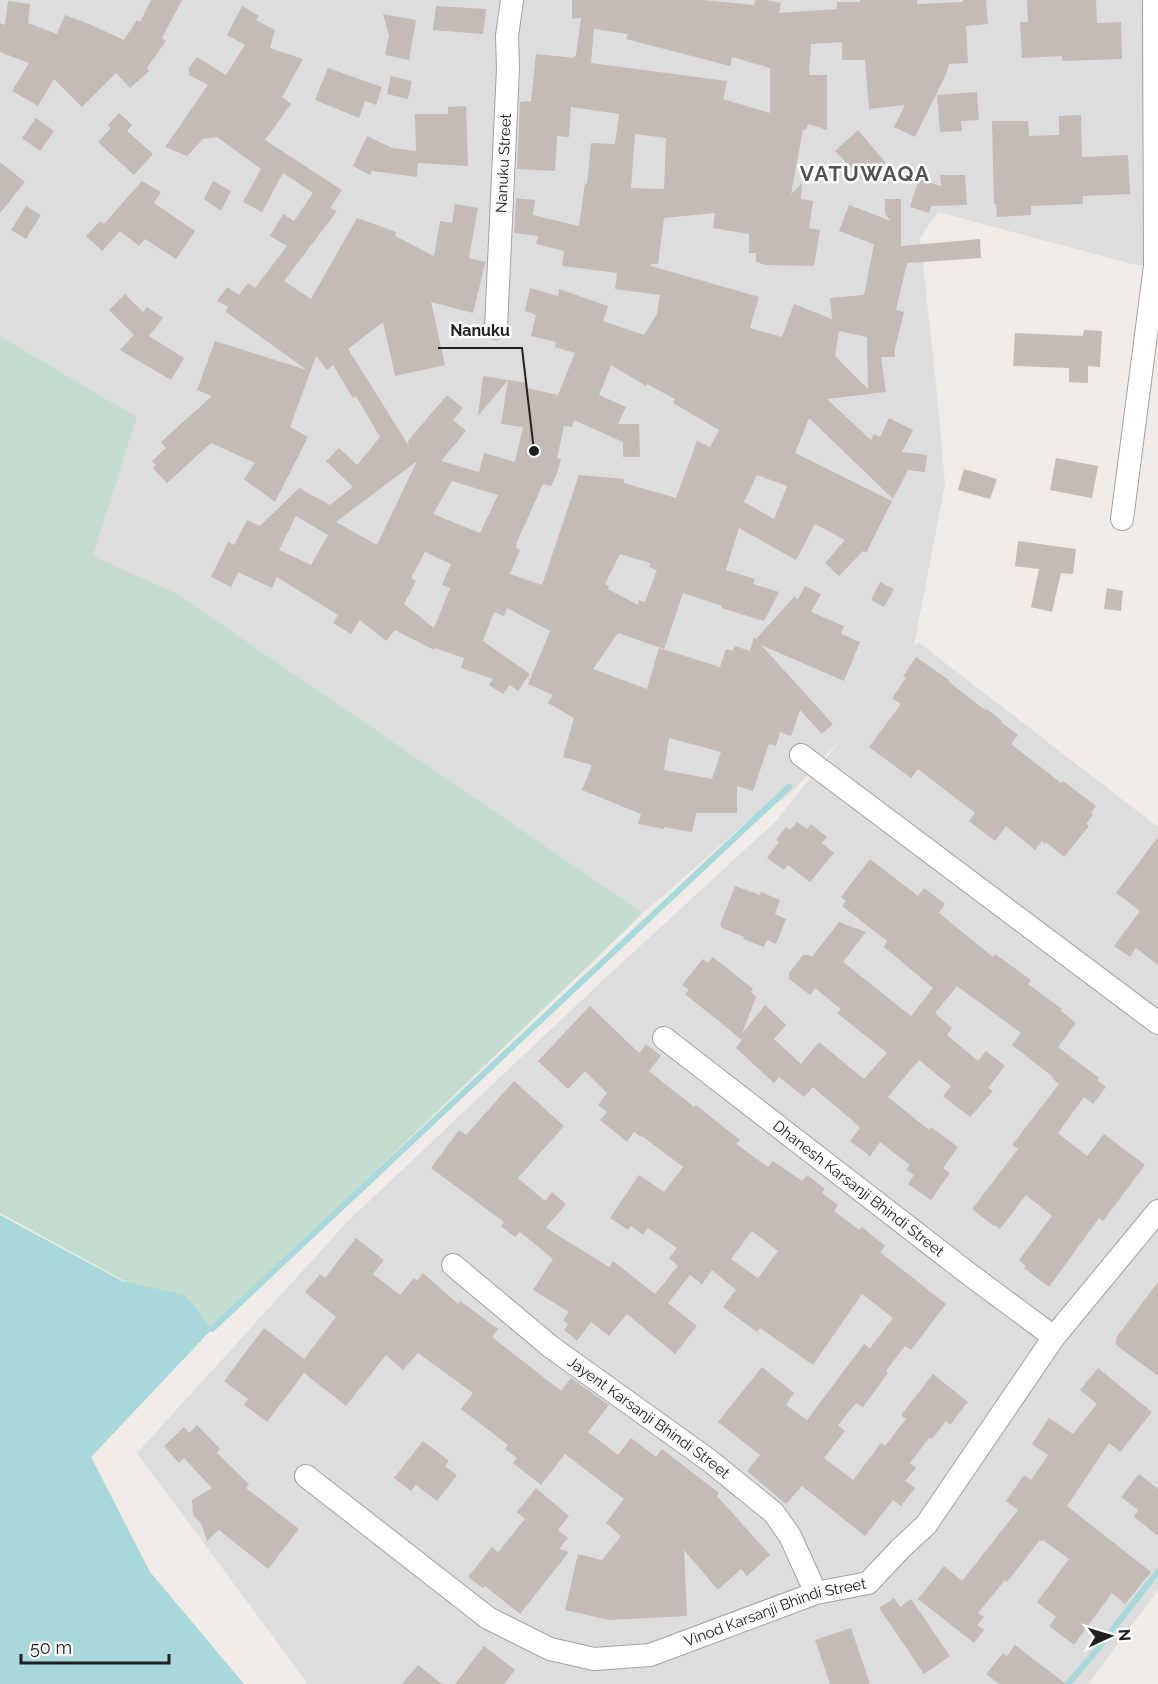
<svg xmlns="http://www.w3.org/2000/svg" width="1158" height="1684" font-family="Raleway,sans-serif">
  <rect width="100%" height="100%" fill="#f0ebe6"/>
  <!-- residential -->
  <polygon fill="#dedddd" points="0,0 1158,0 1158,265 1136,265 938,212 920,238 937,393 945,484 914,646 918,642 1158,827 1158,1590 1088,1684 308,1684 137,1453 348,1221 601,982 776,821 842,738 789,795 748,821 643,913 176,593 93,556 137,417 0,336"/>
  <!-- wetland -->
  <polygon fill="#c4ddce" points="0,336 137,417 93,556 176,593 643,913 212,1329 0,1213"/>
  <!-- water -->
  <polygon fill="#a8d7dc" points="0,1215 122,1281 185,1295 212,1329 91,1457 150,1572 244,1684 0,1684"/>
  <g fill="none" stroke-linecap="round" stroke-linejoin="round">
    <!-- stream -->
    <g stroke="#a8d7dc" stroke-width="6">
      <polyline points="212,1329 789,787"/>
      <polyline points="1068,1684 1097,1650 1158,1571"/>
    </g>
  </g>
  <!-- building -->
  <g fill="#c4bab6" fill-rule="evenodd">
    <polygon points="151,0 182,0 162,38 166,41 147,68 149,71 130,88 116,73 82,107 54,79 38,106 12,91 29,63 0,52 0,23 5,25 8,1 30,4 28,23 57,34 65,15 89,24 124,40 137,20 140,22"/>
    <path d="M572,0H703L754,5L755,0H765L781,3L779,13L837,9V2H860V0H917V4L963,2V0H986L988,24L966,26L968,63L949,64L947,72L915,137L894,127L905,105L869,109L865,60H842V42L811,44L809,75H827V130L808,124L806,130H803L791,194L802,183L801,199L813,201L809,228L820,230L814,266L766,265L756,262V253H749V234L713,228L715,213L664,218L658,264H651V266L759,297L750,328L782,337L794,304L832,319L830,298L864,295L874,244L839,231L849,205L891,221L885,214V199H901V246L980,239L981,258L907,263L896,310L904,312L895,349V357H881L886,392L827,399L871,440L874,434L880,437L889,418L913,430L902,452L927,455L925,472L908,470L893,499L809,418L795,453L892,501L866,553L863,551L839,576L825,563L845,540L815,524L796,560L739,528L726,570L755,579L753,584L779,592L764,621L721,608L722,606L683,593L664,649L618,633L593,669L647,689L659,648L720,667L726,649L733,651L735,646L750,651L754,637L756,639L794,597L798,599L805,586L821,594L811,612L844,626L841,634L860,642L844,681L761,645L833,724L822,734L800,710L791,736L780,732L776,746L769,744L753,791L737,786V813H696L692,832L664,827V829L638,824L641,814L582,790L592,765L563,757L574,718L548,703L553,695L528,684L550,631L507,608L504,616L494,612L483,641L530,674L518,691L510,685L503,694L489,685L493,679L461,668L464,658L435,648L434,650L395,630L386,641L360,620L351,634L333,623L338,615L277,577L272,588L238,572L231,587L211,577L228,542L234,545L247,520L260,526L299,488L330,505L353,487L326,461L339,448L357,465L380,437L356,396L353,398L333,365L327,370L316,356L290,427L308,437L275,502L244,479L255,463L211,443L167,483L153,468L156,465L152,461L166,448L161,442L212,396L197,390L215,341L307,370L226,312L228,306L217,301L227,287L239,295L248,283L255,288L287,246L270,236L283,214L294,221L313,193L283,173L262,212L243,202L261,169L217,137L203,139L187,156L165,147L208,85L189,75V68L197,57L226,75L245,45L227,35L242,6L259,16L256,20L275,30L270,48L303,59L282,97L291,104L265,140L342,190L330,208L337,211L284,281L311,299L357,218L396,232L395,236L434,256L440,221L452,223L455,204L478,208L469,258L486,262L485,264L473,313L431,302L445,365L395,376L383,322L348,349L409,446L408,441L447,395L463,408L453,420L466,431L441,461L479,472L484,453L515,462L523,427L501,424L508,380L528,383L527,388L558,395L575,353L555,347L556,342L531,336L536,315L525,311L530,288L558,296L559,289L608,306L603,321L644,335L657,314L660,295L615,289L617,273L562,266L564,251L536,244L538,236L514,233L516,198L535,200L533,215L579,226L585,183L587,184L591,143L615,144L619,114L571,107L569,137L557,136L555,171L517,169L520,102L531,101L536,54L574,58L576,55L581,18L572,19ZM594,29L628,34L626,39L730,66L732,57L770,68V113L723,99L727,81L591,63ZM635,134L666,138L664,189L631,188ZM839,331L867,337L868,389L835,356ZM611,365L646,386L647,384L675,399L673,403L719,430L710,447L697,441L676,498L624,483V479L579,475L542,585L510,574L520,550L516,548L517,542L543,484L551,486L557,473L561,459L557,458L564,426L572,427L574,420L623,442V457H640L639,424H618L626,407L599,395ZM417,461L377,545L336,522ZM757,475L787,486L774,519L744,502ZM452,481L498,495L480,533L433,514ZM296,516L328,535L311,565L279,550ZM425,552L451,564L442,585L450,588L434,628L404,604L416,581L411,578ZM620,554L650,563L649,567L657,570L645,602L639,600L638,605L608,589L609,586L605,584ZM669,738L721,752L712,779L664,770Z"/>
    <polygon points="1027,0 1096,0 1097,23 1121,22 1122,59 1062,61 1062,56 1022,58 1020,22 1028,22"/>
    <polygon points="436,6 486,9 483,34 433,30"/>
    <polygon points="383,14 416,20 409,60 385,55 389,36"/>
    <polygon points="328,68 382,87 376,105 365,101 359,118 315,100"/>
    <polygon points="391,76 412,81 408,99 387,94"/>
    <polygon points="977,92 979,120 961,121 962,131 940,132 937,95"/>
    <polygon points="466,106 468,166 418,163 417,177 372,171 370,175 353,166 367,136 392,148 416,151 415,114 448,114 448,107"/>
    <polygon points="119,113 132,125 127,131 153,154 134,175 98,142 111,128 108,125"/>
    <polygon points="1081,115 1082,157 1128,155 1130,194 1083,196 1083,204 1031,206 1031,215 997,217 996,204 994,204 992,121 1028,121 1029,136 1059,135 1059,116"/>
    <polygon points="36,118 54,131 40,151 22,138"/>
    <polygon points="858,130 886,163 868,179 862,179 835,151"/>
    <polygon points="0,162 25,182 0,213"/>
    <polygon points="940,175 965,175 967,205 931,206 929,213 910,207 919,179 941,186"/>
    <polygon points="142,181 161,192 154,203 195,231 176,259 145,239 139,246 120,231 102,251 86,236 100,221 104,224"/>
    <polygon points="213,181 231,191 221,211 204,199"/>
    <polygon points="26,206 41,215 26,239 11,230"/>
    <polygon points="125,294 143,312 147,307 163,318 149,336 184,358 171,380 120,350 134,335 109,310"/>
    <polygon points="1084,330 1102,331 1100,367 1088,366 1088,383 1069,382 1069,368 1013,366 1015,333 1083,336"/>
    <polygon points="483,376 508,380 478,416"/>
    <polygon points="1056,458 1098,466 1092,498 1050,490"/>
    <polygon points="964,469 997,479 990,499 958,490"/>
    <polygon points="1018,541 1076,549 1073,574 1061,573 1052,612 1031,607 1039,569 1015,566"/>
    <polygon points="880,582 894,589 884,607 871,600"/>
    <polygon points="1107,588 1123,591 1121,611 1104,609"/>
    <polygon points="916,657 949,680 948,681 985,710 987,709 1002,721 1001,722 1018,735 1011,744 1061,783 1063,781 1096,806 1091,812 1093,815 1086,824 1089,826 1064,857 1046,842 1045,844 1042,841 1035,850 1006,826 995,841 969,821 975,813 918,769 911,778 869,747 901,704 892,698 906,678 903,676"/>
    <polygon points="797,822 807,829 811,824 827,837 822,843 834,853 810,882 788,865 784,870 767,858 779,842 776,840 786,827 790,830"/>
    <polygon points="1158,837 1158,965 1136,948 1130,957 1114,946 1140,911 1116,893"/>
    <polygon points="870,859 918,896 924,888 945,904 939,913 993,957 995,954 1031,980 1028,984 1062,1009 1061,1011 1076,1023 1058,1047 1099,1078 1097,1080 1106,1087 1093,1104 1084,1097 1058,1133 1087,1156 1104,1134 1145,1165 1103,1221 1099,1218 1049,1287 1024,1268 1026,1266 1019,1260 1052,1216 1026,1195 1000,1229 995,1225 994,1226 972,1209 1018,1149 1012,1145 1059,1084 1052,1078 1053,1077 1012,1045 1021,1033 957,986 935,1013 952,1028 947,1035 978,1061 986,1051 1005,1066 988,1088 993,1091 970,1117 943,1096 951,1086 919,1060 888,1097 929,1130 931,1127 958,1147 943,1168 950,1173 931,1200 908,1184 914,1175 906,1170 910,1165 880,1142 870,1156 850,1141 860,1128 854,1122 813,1087 804,1097 779,1077 774,1083 736,1048 742,1040 685,994 689,990 682,985 703,959 708,963 713,957 753,989 751,992 756,997 742,1034 765,1005 786,1025 774,1039 801,1064 819,1042 864,1079 887,1053 837,1013 841,1009 815,988 810,995 789,979 789,973 803,955 809,955 812,957 839,922 866,932 843,962 911,1016 933,988 884,947 887,941 842,906 846,901 841,897"/>
    <polygon points="735,886 760,895 761,892 780,900 775,914 786,919 776,944 767,940 764,947 743,939 744,937 722,928 720,925"/>
    <path d="M590,1006L639,1053L646,1044L661,1056L649,1071L694,1107L696,1105L740,1140L736,1144L768,1167L773,1161L802,1181L807,1175L825,1189L822,1193L838,1205L834,1211L859,1230L862,1227L885,1246L880,1252L946,1304L911,1350L905,1346L886,1371L888,1373L863,1407L856,1403L838,1425L845,1431L824,1458L853,1480L881,1443L885,1446L906,1419L901,1415L933,1374L968,1402L950,1425L946,1421L932,1439L929,1438L910,1463L916,1468L905,1481L915,1488L901,1506L893,1500L865,1536L802,1486L786,1504L747,1471L760,1455L718,1422L762,1367L794,1393L786,1405L807,1420L864,1344L870,1348L893,1318L862,1294L813,1365L760,1328L757,1332L723,1307L736,1290L712,1270L702,1284L690,1275L668,1303L697,1326L675,1354L627,1314L609,1336L591,1322L577,1341L564,1330L568,1324L563,1320L569,1312L533,1290L553,1259L520,1232L515,1237L501,1226L504,1222L431,1168L459,1130L466,1135L514,1081L564,1126L518,1178L545,1201L552,1192L566,1204L546,1228L609,1267L613,1261L655,1294L678,1266L669,1258L677,1248L648,1228L643,1235L631,1226L628,1230L610,1218L639,1175L664,1192L683,1167L642,1136L641,1137L634,1132L627,1142L600,1120L607,1112L598,1105L607,1093L585,1071L568,1089L538,1061ZM752,1231L778,1251L758,1278L731,1259Z"/>
    <polygon points="356,1238 384,1260 373,1274 400,1295 414,1278 417,1281 423,1273 458,1304 460,1301 498,1329 492,1337 561,1391 571,1378 609,1405 588,1432 618,1455 631,1438 656,1457 662,1449 719,1493 717,1496 770,1555 747,1576 741,1569 718,1590 684,1550 687,1616 609,1620 565,1610 578,1554 602,1560 621,1536 606,1523 624,1499 565,1454 541,1485 513,1463 517,1458 505,1449 508,1445 461,1409 473,1393 418,1353 403,1370 386,1355 346,1406 304,1373 267,1422 244,1405 248,1399 224,1381 264,1328 304,1359 336,1317 305,1292 320,1274 325,1278"/>
    <polygon points="1158,1282 1158,1376 1116,1345 1116,1338"/>
    <polygon points="1098,1368 1152,1412 1120,1452 1109,1443 1067,1506 1151,1572 1125,1604 1112,1593 1074,1645 1049,1626 1056,1617 1037,1602 1069,1559 1043,1540 1042,1542 1040,1540 1007,1582 1005,1580 978,1613 984,1617 977,1625 984,1630 974,1643 918,1599 944,1566 962,1581 1018,1510 1006,1501 1024,1475 1031,1480 1048,1455 1032,1444 1049,1418 1073,1434 1097,1404 1080,1390"/>
    <polygon points="197,1425 220,1449 217,1453 249,1484 246,1488 299,1529 268,1569 219,1530 207,1541 201,1523 193,1515 192,1500 212,1488 184,1458 179,1463 164,1446 184,1427 189,1433"/>
    <polygon points="423,1441 449,1461 445,1466 457,1475 437,1501 416,1485 411,1491 394,1478"/>
    <polygon points="1139,1474 1158,1489 1158,1536 1134,1517 1138,1510 1121,1497"/>
    <polygon points="536,1488 569,1516 558,1530 568,1538 559,1549 569,1552 520,1614 485,1586 483,1588 468,1577 492,1547 498,1552 525,1519 517,1512"/>
    <polygon points="894,1598 900,1607 911,1599 950,1656 924,1674 879,1608"/>
    <polygon points="851,1628 870,1684 830,1684 815,1640"/>
    <polygon points="1015,1645 1066,1684 999,1684 986,1674 1003,1653 1007,1656"/>
    <polygon points="484,1646 515,1670 504,1684 455,1684"/>
    <polygon points="418,1665 442,1684 402,1684"/>
  </g>
  <g fill="none" stroke-linecap="round" stroke-linejoin="round">
    <!-- minor casing -->
    <g stroke="#a1a1a1" stroke-width="24">
      <g id="minor">
        <path id="s1" d="M496,328L508,68L507,36L512,0"/>
        <polyline points="1122,519 1155,266 1154,0"/>
        <polyline points="801,755 1158,1023"/>
        <path id="s2" d="M664,1038L969,1274L1054,1337"/>
        <path id="s3" d="M453,1265L551,1347L710,1461L774,1513L790,1536L816,1593"/>
        <path id="s4" d="M306,1476L488,1618L550,1649L594,1659L650,1655L816,1593L868,1583L901,1548L926,1525L1054,1337L1158,1211"/>
      </g>
    </g>
    <!-- minor -->
    <use href="#minor" stroke="#fff" stroke-width="22"/>
  </g>
  <g text-anchor="middle" stroke-width="5" stroke-linejoin="round" paint-order="stroke">
    <!-- street labels -->
    <g font-size="15" fill="#202020" stroke="#fff">
      <text dy="5" stroke="none"><textPath href="#s1" startOffset="165">Nanuku Street</textPath></text>
      <text dy="5" stroke="none"><textPath href="#s2" startOffset="246">Dhanesh Karsanji Bhindi Street</textPath></text>
      <text dy="5" stroke="none"><textPath href="#s3" startOffset="248">Jayent Karsanji Bhindi Street</textPath></text>
      <text dy="5" stroke="none"><textPath href="#s4" startOffset="534">Vinod Karsanji Bhindi Street</textPath></text>
    </g>
    <!-- district labels -->
    <g font-size="21" font-weight="bold" letter-spacing="1.5" fill="#535353" stroke="#fff">
      <text x="865" y="181">VATUWAQA</text>
    </g>
  </g>
  <!-- callouts -->
  <path fill="none" stroke="#202020" stroke-width="2" d="M534 451L522 348H438"/>
  <circle fill="#202020" stroke="#fff" stroke-width="2" cx="534" cy="451" r="6"/>
  <g font-size="16" text-anchor="middle" font-weight="bold" fill="#202020" stroke="#fff" stroke-width="5" stroke-linejoin="round" paint-order="stroke">
    <text x="480" y="336">Nanuku</text>
  </g>
  <!-- north arrow -->
  <g transform="translate(1110 1636) rotate(86)" stroke="#ffffff" stroke-width="4.5" paint-order="stroke">
  <path d="M0-4.5L10 22L0 15L-10 22Z" fill="#202020"/>
  <text y="-9" font-size="16" font-weight="bold" text-anchor="middle" fill="#202020">N</text>
  </g>
  <!-- scale -->
  <path d="M21 1654v9h148v-9" fill="none" stroke="#202020" stroke-width="3"/>
  <text x="30" y="1654" font-size="18" fill="#202020" stroke="#ffffff" stroke-width="4.5" paint-order="stroke">50 m</text>
</svg>
